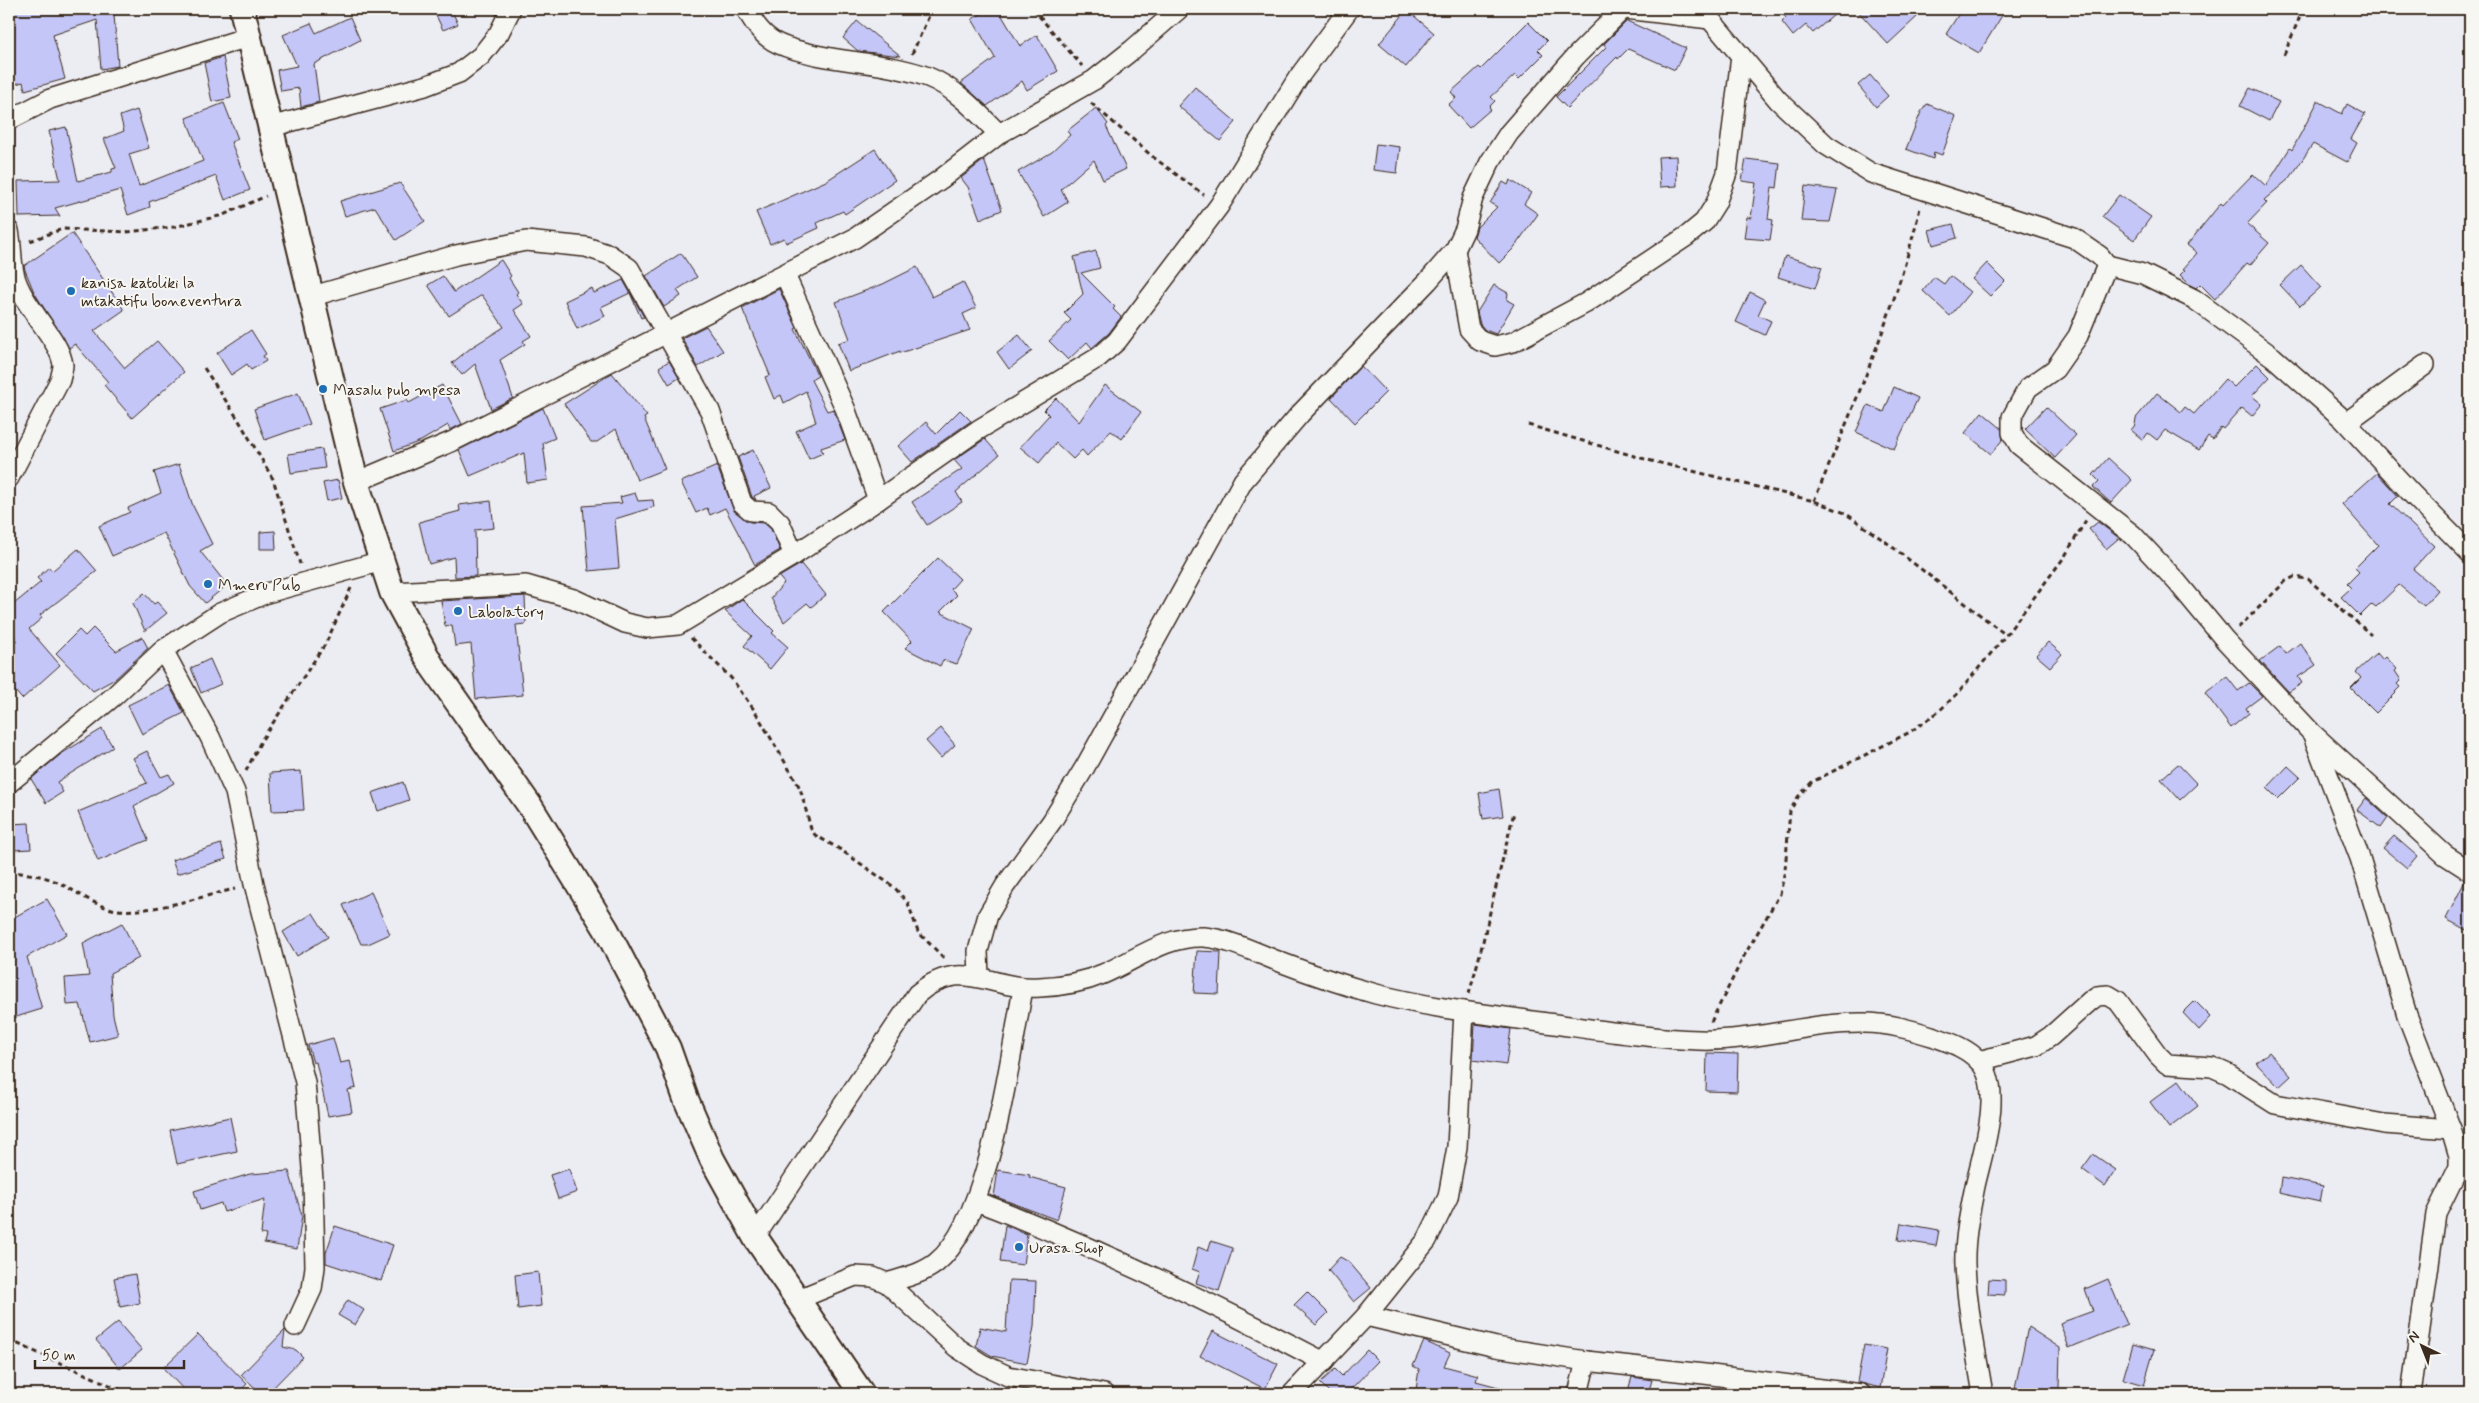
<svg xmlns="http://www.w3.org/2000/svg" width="2479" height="1403" font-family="Mynerve,sans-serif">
  <rect width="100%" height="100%" fill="#ececf3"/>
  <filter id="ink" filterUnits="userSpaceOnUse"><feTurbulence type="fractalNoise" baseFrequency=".02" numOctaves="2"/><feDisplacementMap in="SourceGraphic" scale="10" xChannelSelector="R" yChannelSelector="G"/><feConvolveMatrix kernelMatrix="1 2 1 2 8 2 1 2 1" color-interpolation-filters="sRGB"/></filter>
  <g filter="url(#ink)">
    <!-- building -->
    <g fill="#c4c6f8" stroke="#3b2a1e">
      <polygon points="9,9 122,9 123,12 114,15 118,66 101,69 97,20 53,35 65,79 25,90 23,82 9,86"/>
      <polygon points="433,9 451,9 458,24 443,30"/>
      <polygon points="990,9 998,9 1020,46 1037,35 1058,71 1027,90 1022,81 987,106 961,83 995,58 972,19"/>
      <polygon points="1779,9 1841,9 1813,33 1806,25 1793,36 1782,22 1786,18"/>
      <polygon points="1856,9 1909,9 1917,17 1888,44"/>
      <polygon points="1962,9 2006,9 1979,53 1946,34"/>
      <polygon points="1407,10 1434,33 1406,67 1379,44"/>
      <polygon points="350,17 360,40 314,64 319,102 301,107 299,88 281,91 277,70 297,66 283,35 311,23 316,33"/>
      <polygon points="857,21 901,56 858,51 843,38"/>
      <polygon points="1627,21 1686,48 1675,70 1628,49 1618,59 1617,57 1567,108 1556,97 1606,47 1604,44"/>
      <polygon points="1528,22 1547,41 1538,50 1543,55 1519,79 1515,75 1491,97 1495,101 1489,107 1491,109 1469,128 1448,105 1456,98 1451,92 1479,67 1481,69"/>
      <polygon points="223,57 231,98 212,102 204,63"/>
      <polygon points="1870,75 1888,96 1876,107 1858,85"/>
      <polygon points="1195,87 1236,122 1220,141 1178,106"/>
      <polygon points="2250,88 2279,102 2269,121 2240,106"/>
      <polygon points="2318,101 2342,114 2347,104 2365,114 2351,139 2357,143 2347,162 2313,144 2290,178 2264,200 2267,203 2247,224 2269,243 2250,265 2247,263 2215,299 2200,284 2196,288 2190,285 2180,275 2185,270 2183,269 2197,253 2187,245 2221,203 2223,205 2253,174 2266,186 2290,148 2292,150"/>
      <polygon points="224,103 238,139 231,142 250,190 225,200 216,176 149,202 150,207 128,215 120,190 55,208 60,216 19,217 18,181 60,180 49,131 66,127 78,181 112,172 112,169 116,168 104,139 124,131 120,116 137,110 149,148 129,154 139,186 203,161 186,118"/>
      <polygon points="1927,104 1956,116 1942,155 1934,152 1933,159 1906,149 1921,112"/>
      <polygon points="1096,108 1108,124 1106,126 1126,169 1103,180 1094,160 1061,189 1068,202 1044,217 1018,172 1052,152 1070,135 1067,131"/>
      <polygon points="1376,144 1400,147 1397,173 1373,170"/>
      <polygon points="875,149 895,180 845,214 843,211 817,223 819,228 786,243 784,238 770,244 756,212 826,181"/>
      <polygon points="1676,156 1677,186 1660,187 1658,157"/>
      <polygon points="1746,159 1780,163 1777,188 1772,187 1768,219 1773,220 1770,240 1744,238 1747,217 1751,218 1756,183 1742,181"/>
      <polygon points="984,160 1002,210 980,219 968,187 961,178"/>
      <polygon points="1510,180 1531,193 1524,204 1538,214 1513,249 1499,263 1474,237 1477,227 1497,207 1490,203 1503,182 1508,185"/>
      <polygon points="400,183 425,221 396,240 375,207 345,216 340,201"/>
      <polygon points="1805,186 1837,190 1830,222 1801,221"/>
      <polygon points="2119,195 2151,217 2134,240 2102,217"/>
      <polygon points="1953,224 1957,238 1933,245 1929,230"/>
      <polygon points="72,233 124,310 94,331 125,368 157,341 184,372 132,418 104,385 108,382 75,344 69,348 34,292 25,270 24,266"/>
      <polygon points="1096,251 1100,268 1081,273 1115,307 1113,309 1121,317 1109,333 1092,348 1087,342 1068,360 1049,341 1071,320 1064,313 1083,294 1074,257"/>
      <polygon points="681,253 697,277 677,290 681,296 664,307 646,276"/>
      <polygon points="1785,256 1822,267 1815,289 1778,277"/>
      <polygon points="501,260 511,276 509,278 518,292 516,294 523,304 514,310 531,336 523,341 525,344 500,360 513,398 491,409 475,364 462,375 452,363 472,347 504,327 482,295 449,316 428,285 443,276 454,292"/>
      <polygon points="1987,263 2005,281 1990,296 1972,279"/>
      <polygon points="2301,265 2321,287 2300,306 2280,285"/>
      <polygon points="917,267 932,297 963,282 976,308 963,314 970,330 900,353 900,351 849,371 838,343 850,339 836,302 883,284"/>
      <polygon points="1950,276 1970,292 1950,316 1923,291 1934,277 1944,284"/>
      <polygon points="623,280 644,317 641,318 630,293 601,307 605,316 577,329 565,301 592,288 594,293"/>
      <polygon points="1494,285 1508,293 1507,300 1514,304 1496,334 1485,330 1480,324 1477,312"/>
      <polygon points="779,289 797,328 795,329 818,376 811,380 827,411 833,409 845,440 821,448 823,453 809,459 796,431 816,422 806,391 784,403 781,395 774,399 765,377 770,375 742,308"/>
      <polygon points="1750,292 1765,300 1758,315 1771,321 1765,335 1736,322"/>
      <polygon points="706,326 723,351 698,367 682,338"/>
      <polygon points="251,330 266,354 263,356 266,361 251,370 247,364 231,375 217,353"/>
      <polygon points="1019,335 1032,351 1009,369 997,352"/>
      <polygon points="669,361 679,378 669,384 659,367"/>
      <polygon points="2257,364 2270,377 2252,396 2262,404 2252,416 2242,408 2223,429 2221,427 2213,439 2208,436 2199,450 2165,430 2157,440 2148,433 2143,440 2131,430 2135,425 2136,418 2157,393 2181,412 2185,407 2194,414 2225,379 2234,387"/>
      <polygon points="1361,366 1386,392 1355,423 1331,398"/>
      <polygon points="612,373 647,416 644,418 665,469 637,480 616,429 597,442 591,442 564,404"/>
      <polygon points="442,385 462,424 450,430 448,425 421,441 394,451 380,409 407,400 409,403"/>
      <polygon points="1105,385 1141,412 1122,439 1111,431 1087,456 1082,450 1073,459 1056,443 1039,463 1020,447 1049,415 1044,410 1056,398 1079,422"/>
      <polygon points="1894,387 1918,398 1894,449 1856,432 1868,405 1884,412"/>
      <polygon points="298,393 310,424 265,440 254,409"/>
      <polygon points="2046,407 2076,435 2055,458 2025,429"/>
      <polygon points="543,408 555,438 543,443 548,480 527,483 524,453 470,476 459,450"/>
      <polygon points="960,410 971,421 912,462 898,446 926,422 936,434"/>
      <polygon points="1982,412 2001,428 2003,439 1991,454 1965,433"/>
      <polygon points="985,439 999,455 956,492 962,502 927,525 912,502 962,469 954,460"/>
      <polygon points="322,449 325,468 291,473 288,454"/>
      <polygon points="753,450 771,488 754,496 756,500 752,497 738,457"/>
      <polygon points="2108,458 2132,480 2111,503 2093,487 2099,481 2093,475"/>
      <polygon points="179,464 193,506 212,544 200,551 227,585 205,603 190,586 164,533 112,556 99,526 130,512 128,508 161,493 154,472"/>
      <polygon points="717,466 734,511 750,522 764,523 771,529 780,550 758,563 755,565 725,508 710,515 707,508 696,513 681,482"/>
      <polygon points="2377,473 2398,496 2390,504 2434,546 2413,569 2438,590 2424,606 2399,585 2376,607 2372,604 2360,616 2341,597 2351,588 2347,584 2359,572 2355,568 2378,545 2342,504"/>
      <polygon points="338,480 342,498 327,501 323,483"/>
      <polygon points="635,493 638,501 653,500 654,507 615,519 619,568 589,571 583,506 622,503 620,497"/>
      <polygon points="491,501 494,528 475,530 476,576 455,577 454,557 429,564 419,522 460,511 459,505"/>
      <polygon points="2098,522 2119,538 2106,549 2089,529"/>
      <polygon points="275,531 276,549 260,549 260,532"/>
      <polygon points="78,549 97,571 40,615 42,618 29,629 60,665 22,699 9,684 9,648 17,640 9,630 9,608 41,582 37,578 49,567 52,571"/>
      <polygon points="938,558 960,579 951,589 957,595 940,612 974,629 957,664 943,660 940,666 905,648 912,641 884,612"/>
      <polygon points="801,564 826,595 811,607 807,603 784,622 771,598 784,583 779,577"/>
      <polygon points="144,593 154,604 157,602 167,613 145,631 133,603"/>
      <polygon points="525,596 526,624 516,625 523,695 476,699 471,644 455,646 452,625 445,626 441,601"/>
      <polygon points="742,599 774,631 772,633 788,647 770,669 744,646 752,636 725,611"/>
      <polygon points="93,628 116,651 142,637 148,648 115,679 93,691 56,653 79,630 85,636"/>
      <polygon points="2048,642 2062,654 2050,667 2036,655"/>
      <polygon points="2300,643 2316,665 2298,677 2302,683 2289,692 2260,661 2280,646 2286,654"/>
      <polygon points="2377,653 2383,660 2386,657 2397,669 2395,671 2401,680 2397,684 2400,687 2395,692 2396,693 2376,713 2351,688 2361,678 2356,672"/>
      <polygon points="210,659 221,684 201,693 191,668"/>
      <polygon points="2227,677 2238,691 2249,683 2262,696 2246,708 2249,713 2231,728 2205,693"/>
      <polygon points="169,685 184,713 142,734 128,705"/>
      <polygon points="941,728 955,745 941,758 926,741"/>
      <polygon points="102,729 113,747 57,782 63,792 46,803 31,779 61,754"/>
      <polygon points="147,751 161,777 169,774 174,783 134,806 148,840 98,861 78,812 147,783 133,758"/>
      <polygon points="2178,764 2197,784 2180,800 2161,779"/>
      <polygon points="2288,766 2300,777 2278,799 2267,788"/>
      <polygon points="301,771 304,810 272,811 270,773"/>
      <polygon points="403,782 409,800 378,811 372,793"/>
      <polygon points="1499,789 1503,816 1483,819 1479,793"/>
      <polygon points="2366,798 2388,818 2381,828 2357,810"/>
      <polygon points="29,823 31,849 12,850 10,824"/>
      <polygon points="2394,836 2417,856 2407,868 2383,848"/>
      <polygon points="221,844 226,859 177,874 172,860"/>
      <polygon points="2465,881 2470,882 2470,932 2446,919"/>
      <polygon points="371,892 390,934 368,944 361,944 343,905"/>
      <polygon points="47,899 67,934 27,957 42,1009 13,1018 9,1003 9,920"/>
      <polygon points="313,913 328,937 297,956 283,932"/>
      <polygon points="122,923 139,958 110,973 113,1015 118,1035 90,1042 80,1004 67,1005 65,978 89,976 83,943"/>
      <polygon points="1197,951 1221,952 1219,994 1194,993"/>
      <polygon points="2195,1001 2211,1017 2199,1030 2183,1013"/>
      <polygon points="1475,1024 1511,1029 1506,1065 1473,1060"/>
      <polygon points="333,1038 340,1063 350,1061 356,1088 348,1090 352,1112 328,1116 316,1062 313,1063 308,1045"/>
      <polygon points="2269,1052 2291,1076 2279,1087 2256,1063"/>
      <polygon points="1707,1053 1738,1054 1737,1092 1706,1091"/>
      <polygon points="2179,1080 2198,1106 2169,1128 2150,1102"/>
      <polygon points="230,1117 237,1151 177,1164 170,1130"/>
      <polygon points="2093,1154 2116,1170 2105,1186 2082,1169"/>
      <polygon points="569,1169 577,1192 558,1199 550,1175"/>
      <polygon points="998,1170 1030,1175 1029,1177 1066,1187 1057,1220 994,1196"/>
      <polygon points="289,1171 302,1216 297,1249 264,1243 266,1235 261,1234 265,1199 224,1212 221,1203 200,1210 194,1191 250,1174"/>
      <polygon points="2281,1178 2323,1186 2320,1202 2279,1193"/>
      <polygon points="1901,1223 1939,1230 1936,1246 1898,1240"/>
      <polygon points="1005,1225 1027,1234 1023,1265 1000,1262"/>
      <polygon points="335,1226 393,1245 381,1281 326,1263 326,1253"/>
      <polygon points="1211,1241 1233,1248 1219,1291 1196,1283 1200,1272 1192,1269 1198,1247 1208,1251"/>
      <polygon points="1340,1257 1349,1262 1371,1288 1354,1302 1328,1270"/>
      <polygon points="538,1272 541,1306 518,1309 515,1275"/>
      <polygon points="135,1274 140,1303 120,1307 114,1278"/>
      <polygon points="1989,1279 2005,1280 2005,1295 1988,1294"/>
      <polygon points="2108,1279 2127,1324 2069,1348 2060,1323 2093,1311 2085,1289"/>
      <polygon points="1009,1280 1036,1281 1034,1327 1027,1363 992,1356 976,1346 980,1327 1006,1332"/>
      <polygon points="1307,1292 1328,1313 1316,1325 1294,1305"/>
      <polygon points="348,1300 364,1310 355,1325 338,1315"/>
      <polygon points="118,1322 142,1350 120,1369 96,1340"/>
      <polygon points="2028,1327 2060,1348 2059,1389 2015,1388"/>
      <polygon points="285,1330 283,1347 296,1350 303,1357 267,1394 262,1394 241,1375"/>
      <polygon points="1213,1331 1278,1364 1265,1389 1200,1356"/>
      <polygon points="198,1334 247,1384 237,1394 188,1394 163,1368"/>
      <polygon points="1424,1341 1450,1353 1444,1366 1478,1375 1476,1381 1506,1389 1505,1394 1423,1394 1424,1391 1416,1390 1419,1369 1413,1366"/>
      <polygon points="2133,1344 2154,1350 2144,1385 2123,1379"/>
      <polygon points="1864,1345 1887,1349 1880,1388 1857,1382"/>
      <polygon points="1367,1350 1378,1361 1346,1394 1331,1394 1320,1383 1335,1369 1342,1376"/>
      <polygon points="1632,1377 1652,1380 1648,1394 1627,1394"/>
    </g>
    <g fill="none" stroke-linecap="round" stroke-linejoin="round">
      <!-- minor casing -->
      <g stroke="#3b2a1e" stroke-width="22">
        <g id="minor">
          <path d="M746,9C753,21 760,33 773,41C786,49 801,51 816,55C853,63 893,64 928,77C956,88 979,114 999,134"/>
          <polyline points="1625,9 1710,19"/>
          <polyline points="1707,9 1710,19 1778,100 1826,145 1871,173 2074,238 2100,256 2107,265 2078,336 2055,369 2028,388 2012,417 2012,433 2019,445 2133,535 2177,582 2225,640 2312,733 2445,855 2470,871"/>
          <polyline points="9,120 50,99 248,37"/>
          <polyline points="270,127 425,86 459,73 481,56 499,33 511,9"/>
          <path d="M9,231C12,245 11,259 14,273C21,306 60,338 63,365C63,369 61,375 60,380L9,478"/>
          <polyline points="1455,250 1469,329 1480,341 1495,346 1513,342 1586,303 1687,236 1704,222 1716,203 1727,173 1741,56"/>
          <polyline points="2107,265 2143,274 2194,299 2273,357 2343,419 2411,493 2470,553"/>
          <polyline points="785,275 845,408 878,500"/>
          <polyline points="313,296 456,255 526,241 586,247 610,255 629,268 710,411 742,503 751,511 769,512 780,523 794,555"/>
          <polyline points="2347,422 2425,365"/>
          <polyline points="356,482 453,441 855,238 941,179 999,134 1094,80 1132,50 1179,9"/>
          <polyline points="392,592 526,585 574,599 625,623 647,628 678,625 794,555 878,500 978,430 1099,357 1117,341 1219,206 1298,78 1349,9"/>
          <polyline points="163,650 210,737 235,792 254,884 305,1082 313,1180 315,1267 312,1289 295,1326"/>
          <polyline points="2314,738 2360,858 2407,1015 2451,1129 2459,1156 2459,1167 2436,1214 2411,1394"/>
          <polyline points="9,783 114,696 163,650 220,613 267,593 382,561"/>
          <polyline points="979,977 978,951 988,915 1005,886 1052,821 1085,767 1243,481 1300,414 1428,281 1455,250 1465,229 1473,198 1490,162 1509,133 1576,56 1623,9"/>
          <polyline points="1979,1061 2036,1046 2051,1036 2090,1001 2097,996 2108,995 2118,1001 2158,1055 2167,1064 2212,1067 2228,1074 2275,1104 2384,1124 2451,1129"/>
          <path d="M976,1201C1095,1247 1211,1302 1324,1362"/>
          <path d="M755,1237L917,994C963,955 990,991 1040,987C1061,986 1084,982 1103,974C1136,960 1167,935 1204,937C1229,939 1257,953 1280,962C1311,974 1343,985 1376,994C1430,1008 1486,1014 1540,1022C1593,1029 1645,1038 1699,1040C1754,1042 1809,1022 1864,1023C1889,1023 1912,1030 1935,1037C1951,1043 1967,1048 1979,1061C2005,1087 1982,1154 1975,1186C1970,1211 1964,1239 1965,1265C1967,1308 1976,1352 1983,1394"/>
          <path d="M887,1283C903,1278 922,1274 936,1263C990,1220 1010,1057 1023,989"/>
          <polyline points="796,1300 855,1276 873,1277 887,1283 956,1347 982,1364 1008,1376 1104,1394"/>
          <polyline points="1366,1316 1496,1347 1586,1361 1704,1374 1861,1394"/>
          <polyline points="1292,1394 1366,1316 1427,1240 1448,1197 1457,1147 1464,1011"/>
          <polyline points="1578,1394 1586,1361"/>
        </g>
      </g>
      <!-- tertiary casing -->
      <g stroke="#3b2a1e" stroke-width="28">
        <polyline id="tertiary" points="242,9 356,482 392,592 432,666 530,806 606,929 668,1048 686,1099 712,1159 755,1237 862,1394"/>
      </g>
      <!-- path -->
      <g stroke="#3b2a1e" stroke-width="3" stroke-dasharray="5 4" stroke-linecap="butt">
        <polyline points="1033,9 1082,66"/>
        <polyline points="912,54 932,9"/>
        <polyline points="2284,55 2303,9"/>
        <polyline points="1091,103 1153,157 1204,195"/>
        <polyline points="30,241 62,229 126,232 174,227 223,215 266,196"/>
        <polyline points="204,368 238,419 273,479 300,564"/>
        <polyline points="1528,425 1648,460 1814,501 1845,513 1886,542 2006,635"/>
        <path d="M1814,501C1854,405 1896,310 1920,208"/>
        <polyline points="2238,628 2286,581 2294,577 2308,579 2371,635"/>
        <polyline points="691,638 731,678 755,711 800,788 811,829 815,835 841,850 894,887 908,903 918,932 945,959"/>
        <polyline points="246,771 261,741 326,643 351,588"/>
        <path d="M9,872C25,873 42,875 57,882C76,891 92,904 112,909C144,916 202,896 235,889"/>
        <polyline points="1469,994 1479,958 1514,812"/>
        <polyline points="1711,1022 1744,956 1780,894 1785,870 1790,811 1798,797 1812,782 1910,732 1937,713 1959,692 2006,635 2065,556 2086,520"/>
        <polyline points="9,1340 130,1394"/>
      </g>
      <!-- minor -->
      <use href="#minor" stroke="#f6f6f2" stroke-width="19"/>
      <!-- tertiary -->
      <use href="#tertiary" stroke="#f6f6f2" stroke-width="24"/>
    </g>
  </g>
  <!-- markers -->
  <g fill="#1f6fb2" stroke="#f6f6f2" stroke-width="2">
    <circle cx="71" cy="291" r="5"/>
    <circle cx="323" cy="389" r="5"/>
    <circle cx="208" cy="584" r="5"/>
    <circle cx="458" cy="611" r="5"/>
    <circle cx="1019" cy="1247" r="5"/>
  </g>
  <g text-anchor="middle" stroke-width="4" stroke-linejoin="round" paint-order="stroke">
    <!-- poi labels -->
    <g font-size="16" fill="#3b2a1e" stroke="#f6f6f2" text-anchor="start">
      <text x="81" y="288">kanisa katoliki la<tspan x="81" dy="18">mtakatifu boneventura</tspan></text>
      <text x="333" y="395">Masalu pub mpesa</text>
      <text x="218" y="590">Mmeru Pub</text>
      <text x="468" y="617">Labolatory</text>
      <text x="1029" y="1253">Urasa Shop</text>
    </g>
  </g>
  <!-- margin -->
  <rect width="2479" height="1403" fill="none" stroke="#f6f6f2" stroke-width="30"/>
  <rect x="15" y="15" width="2449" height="1373" fill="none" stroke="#3b2a1e" stroke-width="2" filter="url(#ink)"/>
  <!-- north arrow -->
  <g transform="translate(2422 1346) rotate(317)" stroke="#f6f6f2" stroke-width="4" paint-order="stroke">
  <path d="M0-4L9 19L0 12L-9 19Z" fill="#3b2a1e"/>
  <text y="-8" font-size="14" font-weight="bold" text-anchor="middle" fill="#3b2a1e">N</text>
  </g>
  <!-- scale -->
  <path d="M35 1360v8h149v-8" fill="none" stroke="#3b2a1e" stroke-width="2.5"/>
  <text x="42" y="1360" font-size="15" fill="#3b2a1e" stroke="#f6f6f2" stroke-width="4" paint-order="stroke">50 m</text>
</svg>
